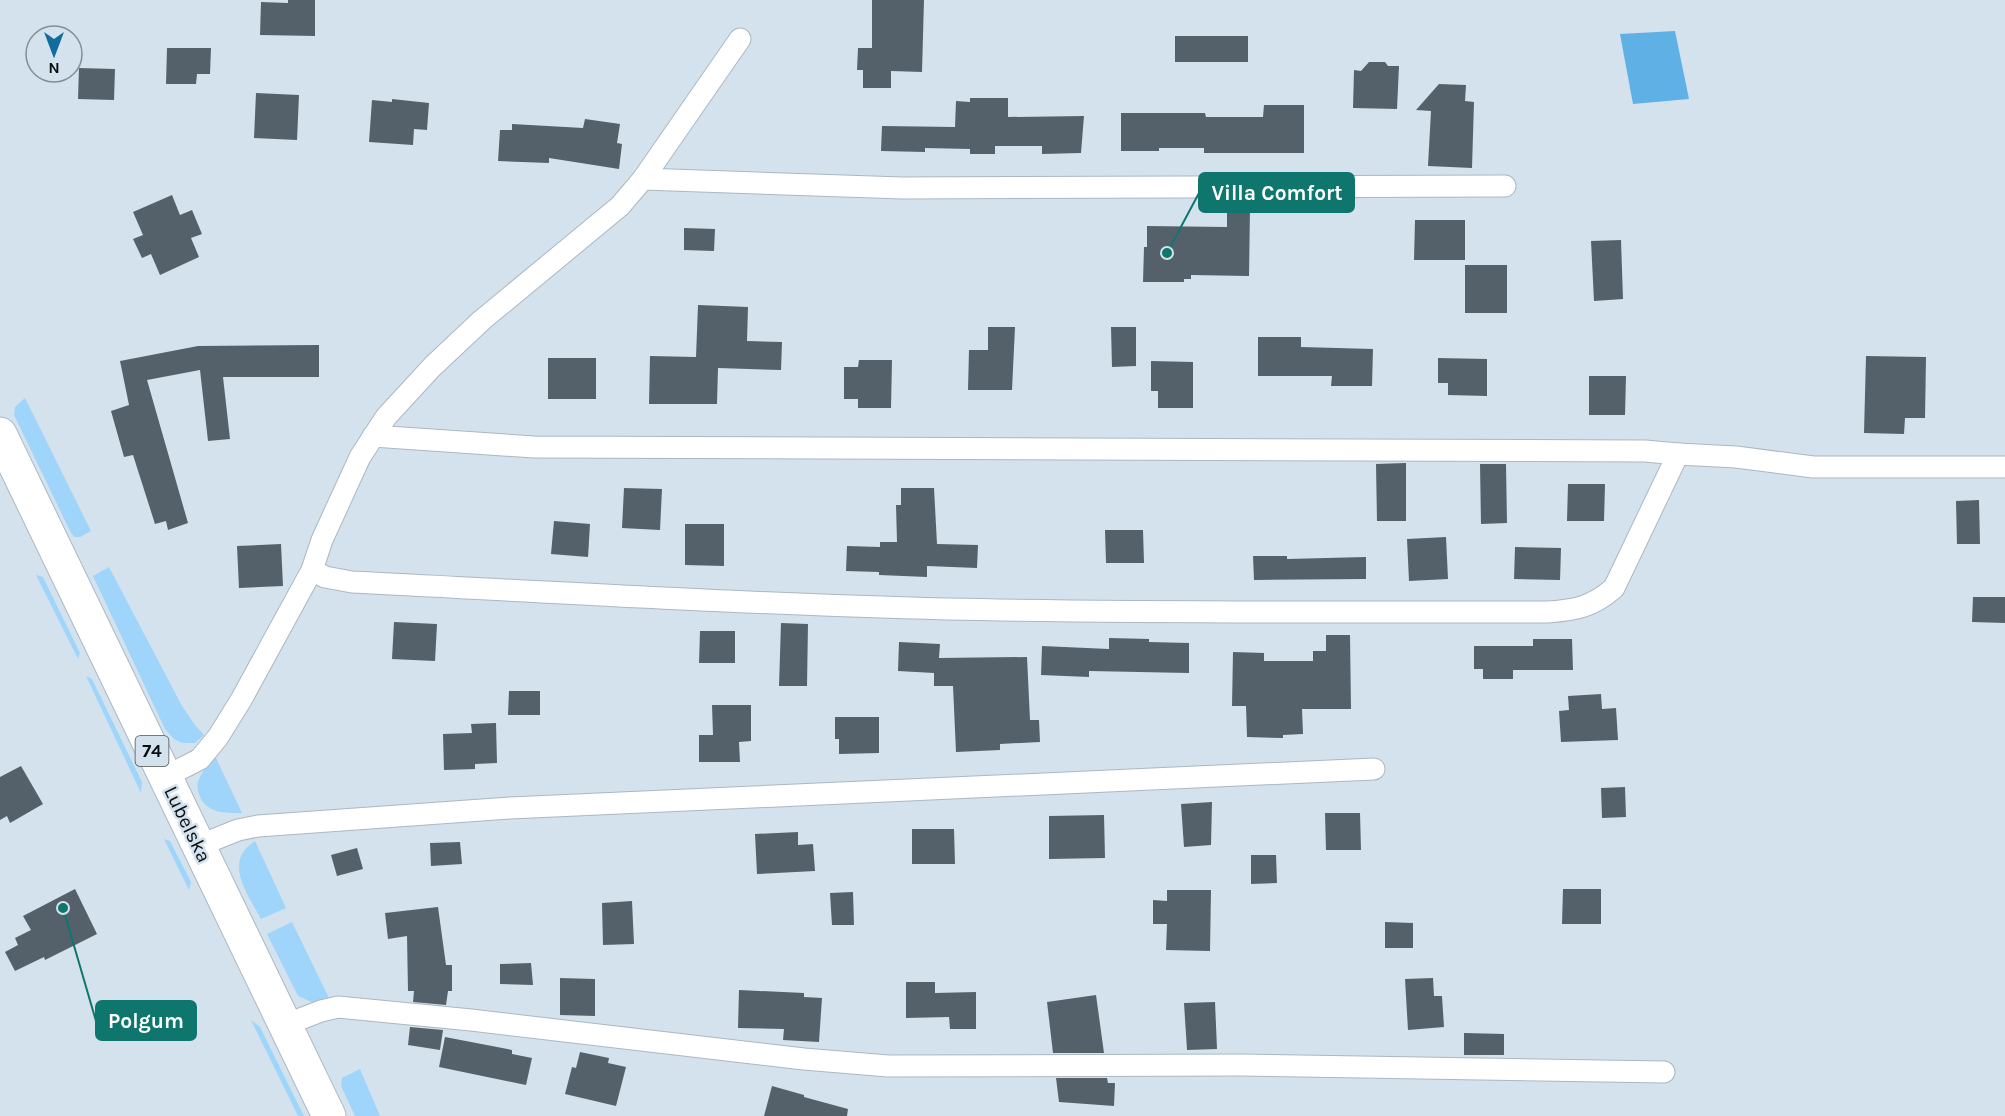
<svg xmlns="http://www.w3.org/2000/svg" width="2005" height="1116" font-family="Karla,sans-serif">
  <rect width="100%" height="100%" fill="#d4e2ed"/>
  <!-- green -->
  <g fill="#9fd5fa">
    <polygon points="25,398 91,531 80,537 75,537 71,533 14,415 15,407"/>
    <polygon points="109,567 182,706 195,725 204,735 195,743 182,743 174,739 165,729 93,576"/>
    <polygon points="36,575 43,577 80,653 78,659"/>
    <polygon points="86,676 92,679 142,782 141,793"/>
    <path d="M215,756L242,813C227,813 208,814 200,797C198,791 196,786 199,779C203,770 209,763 215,756Z"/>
    <polygon points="164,839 170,841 191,882 189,890"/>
    <path d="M255,841L286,908L261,919C248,894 222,862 255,841Z"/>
    <polygon points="292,922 329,998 312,1002 298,996 267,934"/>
    <polygon points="251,1020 260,1027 304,1116 298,1116"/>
    <polygon points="360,1069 380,1116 355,1116 341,1086 342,1078"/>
  </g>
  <!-- water -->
  <polygon fill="#5fb0e5" points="1675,31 1689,99 1633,104 1620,34"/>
  <!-- building -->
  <g fill="#55616a">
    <polygon points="288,0 315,0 315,36 260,35 261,2 288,3"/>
    <polygon points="872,0 924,0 922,72 891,71 891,88 863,88 863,70 857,70 858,48 872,48"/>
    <rect x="1175" y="36" width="73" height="26"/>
    <polygon points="167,48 211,48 210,74 197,74 196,84 166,84"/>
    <polygon points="1369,62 1385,62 1388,66 1399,66 1397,109 1353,108 1354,70 1361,71"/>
    <polygon points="79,68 115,69 114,100 78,99"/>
    <polygon points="1439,84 1466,85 1465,101 1474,102 1472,168 1428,166 1431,111 1416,110"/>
    <polygon points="256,93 299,95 297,140 254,138"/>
    <polygon points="970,98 1008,98 1008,117 1084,116 1081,153 1042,154 1042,146 995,146 995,154 970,154 970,149 925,148 925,152 881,151 882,126 955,127 956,101 970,102"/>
    <polygon points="392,99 429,103 427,130 414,129 413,145 369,142 372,100 392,102"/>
    <polygon points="1264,105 1304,105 1304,153 1204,153 1204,148 1159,148 1159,151 1121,151 1121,113 1205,113 1206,117 1263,117"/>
    <polygon points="585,119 620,124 617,143 622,144 619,169 549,158 549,163 498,161 500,130 512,130 512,124 583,128"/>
    <polygon points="172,195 180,215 192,210 202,234 191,238 199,257 160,275 151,254 142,258 133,239 143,235 133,212"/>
    <polygon points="1227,209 1250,209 1249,276 1191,275 1191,279 1184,279 1184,282 1143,282 1144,247 1147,247 1147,226 1227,227"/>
    <polygon points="1415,220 1465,220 1465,260 1414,260"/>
    <polygon points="684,228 715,229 714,251 684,250"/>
    <polygon points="1621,240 1623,299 1594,301 1591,241"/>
    <rect x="1465" y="265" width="42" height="48"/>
    <polygon points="698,305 748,307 747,341 782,342 781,370 718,368 717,404 649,404 650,356 696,357"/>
    <polygon points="988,327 1015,327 1012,390 968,390 969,350 988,350"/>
    <polygon points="1111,327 1136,327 1136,366 1112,367"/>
    <polygon points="1258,337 1301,337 1301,347 1373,349 1372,386 1331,386 1332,376 1258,376"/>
    <polygon points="319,345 319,377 223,377 230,439 208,441 200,370 147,380 188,523 168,530 166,521 155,524 133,455 124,457 111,411 129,405 120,361 198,346"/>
    <polygon points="1866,356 1926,357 1925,418 1905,418 1904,434 1864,433"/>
    <rect x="548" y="358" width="48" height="41"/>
    <polygon points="1438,358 1487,359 1487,396 1448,395 1448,383 1438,383"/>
    <polygon points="859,360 892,360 891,408 858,408 858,399 844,399 844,367 858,367"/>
    <polygon points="1151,361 1193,362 1193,408 1158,408 1158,391 1151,391"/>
    <polygon points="1589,376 1626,376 1625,415 1589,415"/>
    <polygon points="1406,463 1406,521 1377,521 1376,464"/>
    <polygon points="1480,464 1506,464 1507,523 1481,524"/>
    <polygon points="1568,484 1605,484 1604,521 1567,521"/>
    <polygon points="624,488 662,489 660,530 622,528"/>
    <polygon points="901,488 934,488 937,544 978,545 977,568 927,566 927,577 879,575 879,572 846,571 847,546 880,547 880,542 897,542 896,505 901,505"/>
    <polygon points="1979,500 1980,544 1957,544 1956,501"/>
    <polygon points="554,521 590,524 588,557 551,554"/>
    <polygon points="685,524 724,524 724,566 685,565"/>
    <polygon points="1105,530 1143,530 1144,563 1106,563"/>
    <polygon points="1446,537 1448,579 1409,581 1407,539"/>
    <polygon points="281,544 283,586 239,588 237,546"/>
    <polygon points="1515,547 1561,548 1560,580 1514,579"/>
    <polygon points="1253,556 1287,556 1287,559 1366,557 1366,579 1254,580"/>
    <polygon points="1973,597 2005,597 2005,623 1972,622"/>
    <polygon points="394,622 437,624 435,661 392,659"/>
    <polygon points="781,623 808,624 807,686 779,686"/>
    <polygon points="700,631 735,631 735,663 699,663"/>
    <polygon points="1326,635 1350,635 1351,709 1302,709 1303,734 1283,735 1283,738 1247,737 1246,706 1232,706 1233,652 1264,653 1264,661 1313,661 1313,651 1326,651"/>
    <polygon points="1109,638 1149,639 1149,642 1189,643 1189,673 1089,671 1089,677 1041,675 1042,646 1109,649"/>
    <polygon points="1533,639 1572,639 1573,670 1513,670 1513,679 1483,679 1483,669 1474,669 1474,646 1533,646"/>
    <polygon points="899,642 940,644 939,658 1027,657 1030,720 1039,720 1040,742 1000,744 1000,750 956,752 953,686 934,686 934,673 898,671"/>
    <polygon points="509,691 540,691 540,715 508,715"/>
    <polygon points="1601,694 1602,709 1616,708 1618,740 1561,742 1559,711 1569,710 1568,696"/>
    <polygon points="712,705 751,705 751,741 739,742 740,762 699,762 699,735 713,735"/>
    <polygon points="835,717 879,717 879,753 839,754 839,739 835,739"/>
    <polygon points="496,723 497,763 475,764 475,769 444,770 443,734 472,733 471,724"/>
    <polygon points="21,766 43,804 10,823 7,816 0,820 0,777"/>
    <polygon points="1625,787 1626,817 1602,818 1601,788"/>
    <polygon points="1212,802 1211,845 1184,847 1181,804"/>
    <polygon points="1325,813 1360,813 1361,850 1326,850"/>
    <polygon points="1104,815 1105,858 1049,859 1049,816"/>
    <polygon points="912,829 954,829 955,864 912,864"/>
    <polygon points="798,832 798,845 813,844 815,871 757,874 755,834"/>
    <polygon points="460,842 462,864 431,866 430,843"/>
    <polygon points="357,848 363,869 337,876 331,855"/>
    <polygon points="1251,855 1276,855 1277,883 1251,884"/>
    <polygon points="75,889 97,934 45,960 44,957 15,971 5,952 18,945 15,938 31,930 23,916"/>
    <polygon points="1563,889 1601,889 1601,924 1562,924"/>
    <polygon points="1167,890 1211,890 1210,951 1166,950 1167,924 1153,924 1153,900 1167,901"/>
    <polygon points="853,892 854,925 832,925 830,893"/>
    <polygon points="632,901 634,944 603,945 602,903"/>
    <polygon points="438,907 446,965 452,965 452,991 448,991 446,1005 413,1002 414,991 408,991 407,936 388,939 385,913"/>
    <polygon points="1385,922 1413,923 1413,948 1385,948"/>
    <polygon points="531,963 533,985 500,984 500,964"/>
    <polygon points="560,978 595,979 595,1016 560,1015"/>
    <polygon points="1433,978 1434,996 1442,996 1444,1027 1408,1030 1405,979"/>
    <polygon points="906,982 935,982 935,993 976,992 976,1029 950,1029 949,1017 906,1018"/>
    <polygon points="739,990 804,993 804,997 822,998 819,1042 783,1040 784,1029 738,1028"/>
    <polygon points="1096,995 1104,1053 1053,1053 1047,1002"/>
    <polygon points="1215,1002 1217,1049 1187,1050 1184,1003"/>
    <polygon points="410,1027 443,1030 440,1050 408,1045"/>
    <polygon points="1464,1033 1504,1034 1504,1055 1464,1055"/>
    <polygon points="445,1037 512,1050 512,1054 532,1058 526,1085 439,1067"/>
    <polygon points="580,1052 609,1058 608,1063 626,1067 616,1106 565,1094 572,1067 576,1068"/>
    <polygon points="1056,1078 1107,1078 1108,1083 1115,1083 1114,1106 1059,1102"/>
    <polygon points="772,1086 804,1095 804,1097 848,1109 847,1116 764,1116"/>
  </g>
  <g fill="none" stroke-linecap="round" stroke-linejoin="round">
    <!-- minor casing -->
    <g stroke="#aab8c2" stroke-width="23">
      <g id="minor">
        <polyline points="643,179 902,188 1505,186"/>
        <polyline points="1678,454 1736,457 1813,467 2005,467"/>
        <path d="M312,570L325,577L352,582C550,592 749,604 947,609C1147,613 1348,612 1548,612C1576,610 1592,607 1614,588L1678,454L1645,451L534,447L373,436"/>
        <polyline points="165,777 200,759 218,737 241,700 312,570 322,540 360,457 386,417 432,367 482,320 620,206 643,179 740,39"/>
        <polyline points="198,846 238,830 258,826 510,808 1374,769"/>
        <polyline points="285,1025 321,1011 338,1007 471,1020 804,1059 888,1066 1241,1065 1664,1072"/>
      </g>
    </g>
    <!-- primary casing -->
    <g stroke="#aab8c2" stroke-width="35">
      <polyline id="primary" points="0,434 329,1116"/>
    </g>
    <!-- minor -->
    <use href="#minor" stroke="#fff" stroke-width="21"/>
    <!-- primary -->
    <use href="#primary" stroke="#fff" stroke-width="33"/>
  </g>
  <g text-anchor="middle" stroke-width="5" stroke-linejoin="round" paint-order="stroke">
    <!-- shield labels -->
    <rect fill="#d4e2ed" stroke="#474e54" stroke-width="1.5" x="135.5" y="736" width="33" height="30" rx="4.5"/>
    <g font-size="18" font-weight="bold" fill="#0a0f12">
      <text x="152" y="757">74</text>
    </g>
    <!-- street labels -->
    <g font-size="20" fill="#0a0f12" stroke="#d4e2ed">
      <text transform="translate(188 824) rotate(64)" y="7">Lubelska</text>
    </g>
  </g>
  <!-- callouts -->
  <path fill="none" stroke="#0f766e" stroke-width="2" d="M1167 253L1199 193M63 908L96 1021"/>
  <g fill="#0f766e" stroke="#d4e2ed" stroke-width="2">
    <circle cx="1167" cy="253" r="6"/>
    <circle cx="63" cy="908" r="6"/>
  </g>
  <g fill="#0f766e" stroke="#0f766e" stroke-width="2">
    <rect x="1199" y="173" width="155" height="39" rx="6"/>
    <rect x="96" y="1001" width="100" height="39" rx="6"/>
  </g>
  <g font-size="21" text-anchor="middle" font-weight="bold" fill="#fff">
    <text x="1277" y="200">Villa Comfort</text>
    <text x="146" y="1028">Polgum</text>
  </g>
  <!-- north arrow -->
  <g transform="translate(54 54) rotate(180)"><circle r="28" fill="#d4e2ed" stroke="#838e95" stroke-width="1.5"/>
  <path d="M0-4.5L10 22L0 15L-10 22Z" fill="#126c9c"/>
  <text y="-9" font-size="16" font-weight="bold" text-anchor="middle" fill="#0a0f12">N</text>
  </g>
</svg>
